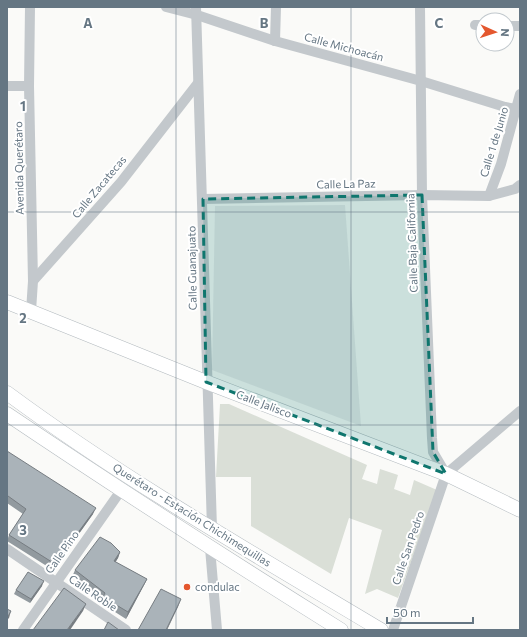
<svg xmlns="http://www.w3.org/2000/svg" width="527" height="637" font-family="Commissioner,sans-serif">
  <rect width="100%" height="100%" fill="#fafaf8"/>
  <!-- built -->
  <polygon fill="#e8e9e9" points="345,205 361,426 212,370 215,206"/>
  <!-- green -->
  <polygon fill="#dadfd7" points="220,404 229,404 367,465 362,479 377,484 380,469 398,475 394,489 410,495 414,480 437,490 398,598 377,589 365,594 382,530 349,518 331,574 251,526 251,477 216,477"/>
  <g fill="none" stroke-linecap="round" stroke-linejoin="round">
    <!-- secondary casing -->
    <g stroke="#b3babf" stroke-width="15">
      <g id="secondary">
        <polyline points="7,302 206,382 446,474 520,510"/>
        <path d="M7,393C126,481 254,554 381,630"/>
        <path d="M7,414C117,488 229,560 341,630"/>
      </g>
    </g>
    <!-- street -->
    <g stroke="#c3c8cc" stroke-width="10">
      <polyline points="30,7 29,86 33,281"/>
      <polyline points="166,7 197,15 275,41 421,81 505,107 516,109"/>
      <polyline points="196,7 212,529"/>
      <polyline points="420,7 422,195 432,438 433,452 446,474"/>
      <polyline points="475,25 483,25"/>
      <polyline points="507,26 520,26"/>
      <polyline points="275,41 276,7"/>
      <polyline points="7,86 29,86"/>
      <polyline points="489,196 501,164 520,94"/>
      <polyline points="203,199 422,195 489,196 515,189 520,185"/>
      <polyline points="31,311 33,281 121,182 198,83"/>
      <polyline points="446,474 520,411"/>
      <polyline points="210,548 217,630"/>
      <polyline points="7,549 126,630"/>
      <polyline points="23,630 122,489"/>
      <polyline points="393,630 446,474"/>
    </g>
    <!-- secondary -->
    <use href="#secondary" stroke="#fff" stroke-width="14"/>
  </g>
  <!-- wall -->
  <g fill="#929a9f">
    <polygon points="7,451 93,514 53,570 7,541 9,535 23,514 7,503"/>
    <polygon points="120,552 118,558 115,562 147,579 144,585 126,619 101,603 102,598 72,577 75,570"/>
    <polygon points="42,586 30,603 14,594 16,590"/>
  </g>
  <!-- shaded-wall -->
  <g fill="#777d82">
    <polygon points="96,508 93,514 53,570 55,564"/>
    <polygon points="120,552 118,558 112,568 114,561"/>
    <polygon points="147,579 144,585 126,619 128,612"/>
    <polygon points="44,581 42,586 30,603 31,599"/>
    <polygon points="181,599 178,607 167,630 166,630"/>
    <polygon points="86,604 83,611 70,630 67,630"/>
    <polygon points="11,611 9,618 7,620 7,618"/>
  </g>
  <!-- building -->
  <g fill="#aab3b9" stroke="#777d82">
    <polygon points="7,451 96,508 55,564 9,535 26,509 8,496 7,497"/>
    <polygon points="100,537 111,543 120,552 114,561 147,579 128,612 103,597 105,593 75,570"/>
    <polygon points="28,572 44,581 31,599 16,590"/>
    <polygon points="64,588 86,604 67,630 33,630"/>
    <polygon points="161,589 181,599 166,630 138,630"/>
    <polygon points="7,609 11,611 7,618"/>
    <polygon points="108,622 119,630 104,630"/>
  </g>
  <!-- marked area -->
  <path fill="#0f766e" fill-opacity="0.2" stroke="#0f766e" stroke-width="3" stroke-dasharray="8 5" stroke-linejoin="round" d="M422,195L433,452L446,474L206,382L203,199Z"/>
  <!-- grid -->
  <path fill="none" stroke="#657683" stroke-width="1" stroke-opacity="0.55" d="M176,7V630M351,7V630M7,212H520M7,425H520"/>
  <!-- markers -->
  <circle fill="#e4572e" stroke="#fff" stroke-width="1.5" cx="187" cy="587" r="4"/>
  <g text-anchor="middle" stroke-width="4" stroke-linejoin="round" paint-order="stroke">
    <!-- street labels -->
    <g font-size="11" fill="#657683" stroke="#fff">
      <text transform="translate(344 47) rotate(15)" y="4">Calle Michoacán</text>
      <text transform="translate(494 142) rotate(-73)" y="4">Calle 1 de Junio</text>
      <text transform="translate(19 168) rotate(-91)" y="4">Avenida Querétaro</text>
      <text transform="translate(346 184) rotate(-1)" y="4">Calle La Paz</text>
      <text transform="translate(99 187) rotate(-50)" y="4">Calle Zacatecas</text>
      <text transform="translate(412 243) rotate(-92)" y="4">Calle Baja California</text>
      <text transform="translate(192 268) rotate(-91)" y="4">Calle Guanajuato</text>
      <text transform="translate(264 404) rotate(21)" y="4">Calle Jalisco</text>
      <text transform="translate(192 515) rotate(32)" y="4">Querétaro - Estación Chichimequillas</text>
      <text transform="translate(408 548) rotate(-71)" y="4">Calle San Pedro</text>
      <text transform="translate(62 552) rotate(-55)" y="4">Calle Pino</text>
      <text transform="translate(93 593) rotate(34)" y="4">Calle Roble</text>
    </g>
    <!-- poi labels -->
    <g font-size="11" fill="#657683" stroke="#fff" text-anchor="start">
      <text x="195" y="591">condulac</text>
    </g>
  </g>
  <g font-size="13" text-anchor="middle" font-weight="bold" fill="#657683" stroke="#fff" stroke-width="4" stroke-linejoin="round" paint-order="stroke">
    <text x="88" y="28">A</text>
    <text x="264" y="28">B</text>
    <text x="439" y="28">C</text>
    <text x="23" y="111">1</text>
    <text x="23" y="323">2</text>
    <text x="23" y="535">3</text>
  </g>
  <!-- border -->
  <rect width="527" height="637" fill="none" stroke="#657683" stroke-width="16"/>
  <!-- north arrow -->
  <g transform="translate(495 32) rotate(93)"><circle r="19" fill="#ffffff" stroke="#c1c8cd"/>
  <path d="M0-3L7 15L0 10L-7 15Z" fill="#e4572e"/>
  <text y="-6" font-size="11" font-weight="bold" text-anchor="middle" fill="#657683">N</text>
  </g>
  <!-- scale -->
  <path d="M387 617v6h86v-6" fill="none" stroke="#657683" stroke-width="2"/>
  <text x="393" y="617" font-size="12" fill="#657683" stroke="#ffffff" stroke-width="3" paint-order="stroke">50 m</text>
</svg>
